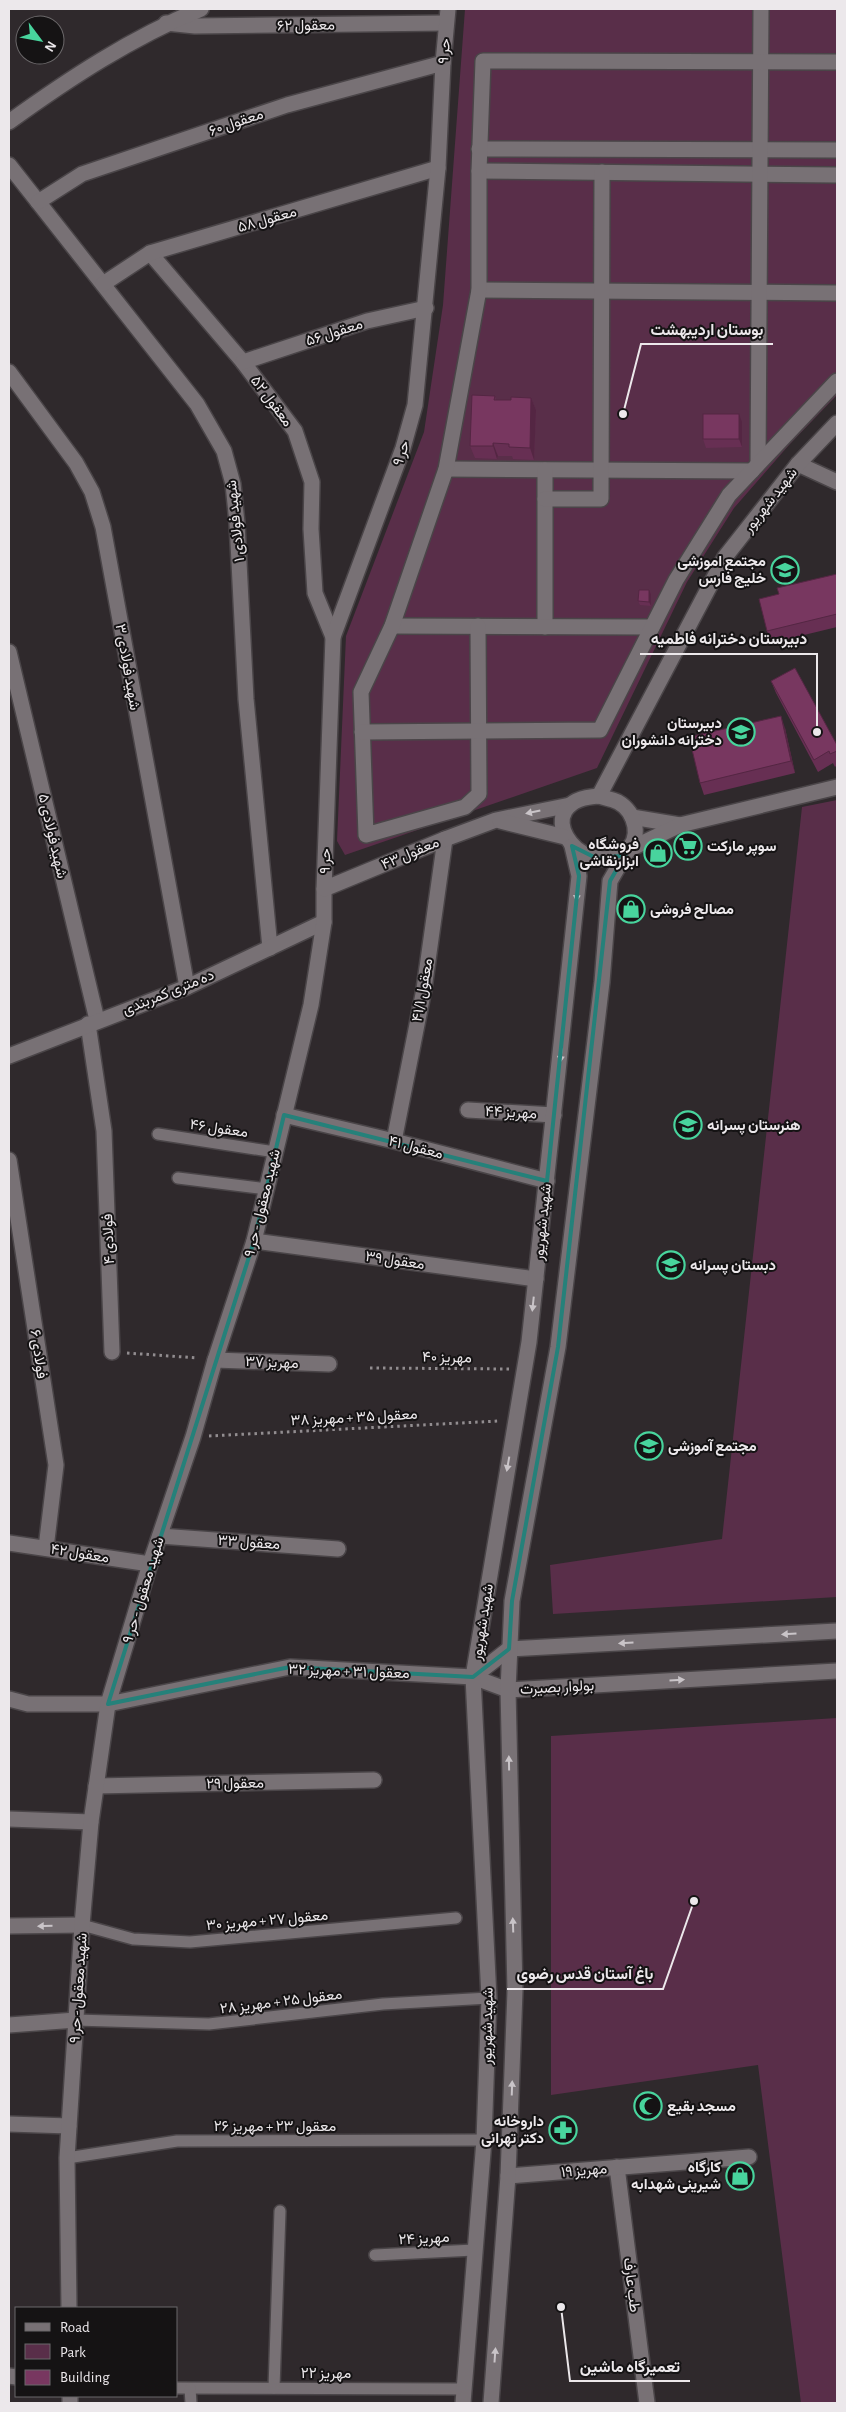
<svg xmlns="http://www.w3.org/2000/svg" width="846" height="2412" font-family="'Alegreya Sans',Vazirmatn,sans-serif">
  <rect width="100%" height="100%" fill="#2f292c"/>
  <!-- green -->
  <g fill="#592e49">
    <polygon points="465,9 837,9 837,395 789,445 734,508 687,582 597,768 345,855 337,841 346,636 424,432 443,305"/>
    <polygon points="837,800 837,1597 553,1614 550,1565 722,1539 802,807"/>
    <polygon points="837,1718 837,2403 801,2403 758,2065 551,2095 551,1736"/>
  </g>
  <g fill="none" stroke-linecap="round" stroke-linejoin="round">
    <!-- service casing -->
    <g stroke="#4a4548" stroke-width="14">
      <g id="service">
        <polyline points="158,1134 275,1152"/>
        <polyline points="178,1178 267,1189"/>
        <polyline points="82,1925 133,1939 190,1942 456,1918"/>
        <polyline points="76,2020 209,2024 383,2004 489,1998"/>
        <polyline points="67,2158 177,2141 484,2140"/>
        <polyline points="375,2255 474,2250"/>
        <polyline points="176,2388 463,2389"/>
        <polyline points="274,2388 280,2211"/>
        <polyline points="190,2389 191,2403"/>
      </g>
    </g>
    <!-- pedestrian casing -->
    <g stroke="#4a4548" stroke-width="18">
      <g id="pedestrian">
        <polyline points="479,149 837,150"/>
        <polyline points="479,171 837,175"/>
        <polyline points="479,290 837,293"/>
        <polyline points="758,464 761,9"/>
        <polyline points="446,469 752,471"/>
        <polyline points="545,470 545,627"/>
        <polyline points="545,499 601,499 602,172"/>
        <polyline points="392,626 652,627"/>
        <polyline points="478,626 479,794 465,807 366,835 361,692 392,626 446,469 479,290 479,171 483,61 837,62"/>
        <polyline points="362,732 600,730 676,580 729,495 837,381"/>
      </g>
    </g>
    <!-- minor casing -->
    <g stroke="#4a4548" stroke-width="18">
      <g id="minor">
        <polyline points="166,23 195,26 446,23"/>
        <polyline points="9,165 197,404 224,451 233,484 237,523 246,699 270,948"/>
        <polyline points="38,202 82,174 287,105 443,63"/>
        <polyline points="150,253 243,362 295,431 312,482 311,529 315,593 333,637"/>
        <polyline points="103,284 150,253 438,168"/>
        <polyline points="243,362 367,321 426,308"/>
        <polyline points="9,372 76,463 92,492 103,527 187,987"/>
        <polyline points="798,464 837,482"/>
        <polyline points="9,652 97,1020"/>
        <polyline points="599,796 725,557 798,464 837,423"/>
        <polyline points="632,817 680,825"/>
        <polyline points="628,850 680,825 837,787"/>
        <polyline points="88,1024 104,1131 112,1352"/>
        <polyline points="9,1056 187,987 324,922"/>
        <polyline points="468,1110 554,1115"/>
        <polyline points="284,1115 394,1141 547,1181"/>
        <polyline points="394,1141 424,989 445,839"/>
        <polyline points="9,1160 56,1465 46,1548"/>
        <polyline points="254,1241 536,1279"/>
        <polyline points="215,1360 329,1364"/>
        <polyline points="160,1536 338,1549"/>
        <polyline points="9,1543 150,1564"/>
        <polyline points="473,1677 509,1649 837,1631"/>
        <polyline points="9,1699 28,1704 108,1704 290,1667 473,1677 508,1690 837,1671"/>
        <polyline points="96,1786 374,1780"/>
        <polyline points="9,1819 91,1822"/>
        <polyline points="9,1926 82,1925"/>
        <polyline points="9,2025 76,2020"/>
        <polyline points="9,2124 69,2126"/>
        <polyline points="617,2167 647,2403"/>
        <polyline points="508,2176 749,2157"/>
        <polyline points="69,2308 67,2158 82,1925 91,1822 108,1704 150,1564 193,1437 215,1360 254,1241 311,1005 324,922 324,889"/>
        <polyline points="9,2376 16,2377"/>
        <polyline points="70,2396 70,2403"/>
      </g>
    </g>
    <!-- tertiary casing -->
    <g stroke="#4a4548" stroke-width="18">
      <g id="tertiary">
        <polyline points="448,9 443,63 438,168 415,405 403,448 333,637 324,889 445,839 496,820 570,805"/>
        <path d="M9,122C70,78 131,38 201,9"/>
        <path d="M599,796C605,798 612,799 618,802C636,812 643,840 624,852C578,882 525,800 599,796Z"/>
        <polyline points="500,821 565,837"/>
        <polyline points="463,2403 484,2140 489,1998 473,1677 529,1342 579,876 572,846"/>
        <polyline points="491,2403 508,2176 515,1991 508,1690 512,1601 558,1347 602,982 610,881 628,850"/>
      </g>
    </g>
    <!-- path -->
    <g stroke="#928d90" stroke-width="3" stroke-dasharray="2.5 4" stroke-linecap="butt">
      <polyline points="127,1353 198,1358"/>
      <polyline points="370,1368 510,1369"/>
      <polyline points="209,1436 499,1421"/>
    </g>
    <!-- service -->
    <use href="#service" stroke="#787175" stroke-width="11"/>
    <!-- pedestrian -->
    <use href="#pedestrian" stroke="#787175" stroke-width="15"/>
    <!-- minor -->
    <use href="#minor" stroke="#787175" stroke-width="15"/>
    <!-- tertiary -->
    <use href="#tertiary" stroke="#787175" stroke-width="15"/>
  </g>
  <!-- wall -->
  <g fill="#672f53">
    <polygon points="495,396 496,400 511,400 531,398 536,410 534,460 513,459 512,456 498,456 497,459 475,458 470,446"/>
    <polygon points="742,422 742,447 706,448 703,439"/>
    <polygon points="837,574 837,627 771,643 767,631 779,594"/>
    <polygon points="649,590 651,594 651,606 640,605 638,601"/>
    <polygon points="771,681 837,745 837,765 835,767 833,763 818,772 776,693"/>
    <polygon points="785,728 795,773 704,795 700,783"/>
  </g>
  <!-- shaded-wall -->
  <g fill="#542643">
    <polygon points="531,398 536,410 534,460 530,448"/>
    <polygon points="739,414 742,422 742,447 739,439"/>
    <polygon points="493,443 498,456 497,459 493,446"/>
    <polygon points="649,590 651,594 651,606 649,602"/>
    <polygon points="781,716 785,728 795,773 791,761"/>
  </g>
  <!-- building -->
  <g fill="#783760" stroke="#542643">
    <polygon points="472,395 495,396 494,400 511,400 511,397 531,398 530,448 509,447 509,444 493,443 493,446 470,446"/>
    <rect x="703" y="414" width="36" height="25"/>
    <polygon points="837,574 837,614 767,631 759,599 779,594 777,588"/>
    <polygon points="639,590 649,590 649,602 638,601"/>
    <polygon points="795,668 837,745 837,751 830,754 829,751 814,760 771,681"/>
    <polygon points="781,716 791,761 700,783 689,737"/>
  </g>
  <!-- one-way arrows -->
  <defs><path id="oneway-solid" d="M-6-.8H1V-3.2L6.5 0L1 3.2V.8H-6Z" transform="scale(1.25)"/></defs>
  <g fill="#c9c4c8">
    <use href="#oneway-solid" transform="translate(533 812) rotate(168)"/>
    <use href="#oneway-solid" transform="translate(577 894) rotate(95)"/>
    <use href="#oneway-solid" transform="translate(561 1055) rotate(96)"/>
    <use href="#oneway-solid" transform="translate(533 1304) rotate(96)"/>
    <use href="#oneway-solid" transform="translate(508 1464) rotate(100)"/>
    <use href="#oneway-solid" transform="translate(789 1634) rotate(177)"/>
    <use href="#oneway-solid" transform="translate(626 1643) rotate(177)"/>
    <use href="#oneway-solid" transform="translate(677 1680) rotate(-3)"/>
    <use href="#oneway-solid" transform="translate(509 1763) rotate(-91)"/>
    <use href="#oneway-solid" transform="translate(513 1925) rotate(-92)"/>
    <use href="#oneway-solid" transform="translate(45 1926) rotate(179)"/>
    <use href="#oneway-solid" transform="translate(512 2088) rotate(-88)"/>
    <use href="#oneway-solid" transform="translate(495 2355) rotate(-86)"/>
  </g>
  <!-- marked area -->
  <path fill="none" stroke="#25817a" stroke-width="4" stroke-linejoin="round" d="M572,846L598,859L619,856L628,850L610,881L558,1347L512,1601L509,1649L473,1677L290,1667L108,1704L254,1241L284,1115L547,1181L579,876Z"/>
  <!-- icons -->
  <defs>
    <g id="school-ring" transform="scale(1.4375)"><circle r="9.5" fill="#151314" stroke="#48d49d" stroke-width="1.5"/><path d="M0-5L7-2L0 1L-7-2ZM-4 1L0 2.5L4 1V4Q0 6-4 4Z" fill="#48d49d"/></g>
    <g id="supermarket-ring" transform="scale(1.4375)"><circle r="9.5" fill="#151314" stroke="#48d49d" stroke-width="1.5"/><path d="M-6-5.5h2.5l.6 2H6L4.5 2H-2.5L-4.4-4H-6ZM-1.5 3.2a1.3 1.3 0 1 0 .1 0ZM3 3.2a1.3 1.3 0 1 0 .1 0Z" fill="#48d49d"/></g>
    <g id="shop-ring" transform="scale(1.4375)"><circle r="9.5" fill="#151314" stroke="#48d49d" stroke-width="1.5"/><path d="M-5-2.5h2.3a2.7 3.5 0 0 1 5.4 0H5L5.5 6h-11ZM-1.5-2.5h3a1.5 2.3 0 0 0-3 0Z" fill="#48d49d"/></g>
    <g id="mosque-ring" transform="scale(1.4375)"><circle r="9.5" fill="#151314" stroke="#48d49d" stroke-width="1.5"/><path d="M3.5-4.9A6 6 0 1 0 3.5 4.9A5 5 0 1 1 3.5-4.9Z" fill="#48d49d"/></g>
    <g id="pharmacy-ring" transform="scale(1.4375)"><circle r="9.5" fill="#151314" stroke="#48d49d" stroke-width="1.5"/><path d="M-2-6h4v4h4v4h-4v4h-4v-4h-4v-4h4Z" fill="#48d49d"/></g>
  </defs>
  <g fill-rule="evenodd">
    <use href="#school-ring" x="785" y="570"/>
    <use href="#school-ring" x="741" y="732"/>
    <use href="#supermarket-ring" x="688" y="846"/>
    <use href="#shop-ring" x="658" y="853"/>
    <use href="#shop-ring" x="631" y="909"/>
    <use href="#school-ring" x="688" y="1125"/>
    <use href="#school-ring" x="671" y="1265"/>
    <use href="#school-ring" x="649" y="1446"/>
    <use href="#mosque-ring" x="648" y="2106"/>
    <use href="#pharmacy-ring" x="563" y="2130"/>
    <use href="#shop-ring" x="740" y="2176"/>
  </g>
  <g text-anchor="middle" stroke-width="4" stroke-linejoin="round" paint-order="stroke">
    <!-- street labels -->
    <g font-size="15" fill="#ece8eb" stroke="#151314">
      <text transform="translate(306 25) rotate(-1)" y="5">معقول ۶۲</text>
      <text transform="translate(444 51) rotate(-85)" y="5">حر ۹</text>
      <text transform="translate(236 122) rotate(-19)" y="5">معقول ۶۰</text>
      <text transform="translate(267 219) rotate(-16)" y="5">معقول ۵۸</text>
      <text transform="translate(334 332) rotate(-18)" y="5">معقول ۵۶</text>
      <text transform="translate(272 401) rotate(53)" y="5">معقول ۵۲</text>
      <text transform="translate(401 453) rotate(-72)" y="5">حر ۹</text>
      <text transform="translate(770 500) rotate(-52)" y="5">شهید شهریور</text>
      <text transform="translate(235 521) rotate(-96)" y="5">شهید فولادی ۱</text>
      <text transform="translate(128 667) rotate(80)" y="5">شهید فولادی ۳</text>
      <text transform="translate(53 836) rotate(77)" y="5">شهید فولادی ۵</text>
      <text transform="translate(410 853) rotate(-23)" y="5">معقول ۴۳</text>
      <text transform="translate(325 861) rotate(-88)" y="5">حر ۹</text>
      <text transform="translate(422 990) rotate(-80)" y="5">معقول ۴۱/۱</text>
      <text transform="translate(168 992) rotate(-22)" y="5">ده متری کمربندی</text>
      <text transform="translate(511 1112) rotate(3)" y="5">مهریز ۴۴</text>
      <text transform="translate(219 1128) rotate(8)" y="5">معقول ۴۶</text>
      <text transform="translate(416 1147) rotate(14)" y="5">معقول ۴۱</text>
      <text transform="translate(262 1203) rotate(-76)" y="5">شهید معقول - حر ۹</text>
      <text transform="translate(542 1222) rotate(-84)" y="5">شهید شهریور</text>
      <text transform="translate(108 1239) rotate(-92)" y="5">فولادی ۴</text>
      <text transform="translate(395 1260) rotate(8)" y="5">معقول ۳۹</text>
      <text transform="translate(39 1354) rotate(82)" y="5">فولادی ۶</text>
      <text transform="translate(447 1357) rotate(1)" y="5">مهریز ۴۰</text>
      <text transform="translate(272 1362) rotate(2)" y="5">مهریز ۳۷</text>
      <text transform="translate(354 1417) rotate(-3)" y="5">معقول ۳۵ + مهریز ۳۸</text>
      <text transform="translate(249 1542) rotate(4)" y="5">معقول ۳۳</text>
      <text transform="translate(80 1553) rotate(9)" y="5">معقول ۴۲</text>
      <text transform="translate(143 1590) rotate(-73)" y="5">شهید معقول - حر ۹</text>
      <text transform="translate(482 1622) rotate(-81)" y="5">شهید شهریور</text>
      <text transform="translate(349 1671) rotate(2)" y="5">معقول ۳۱ + مهریز ۳۲</text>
      <text transform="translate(557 1687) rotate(-3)" y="5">بولوار بصیرت</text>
      <text transform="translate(235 1783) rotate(-1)" y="5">معقول ۲۹</text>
      <text transform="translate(267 1920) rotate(-5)" y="5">معقول ۲۷ + مهریز ۳۰</text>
      <text transform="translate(78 1988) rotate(-86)" y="5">شهید معقول - حر ۹</text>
      <text transform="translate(281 2001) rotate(-7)" y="5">معقول ۲۵ + مهریز ۲۸</text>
      <text transform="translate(487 2026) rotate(-89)" y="5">شهید شهریور</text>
      <text x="275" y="2131">معقول ۲۳ + مهریز ۲۶</text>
      <text transform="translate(584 2170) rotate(-5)" y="5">مهریز ۱۹</text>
      <text transform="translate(424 2238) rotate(-3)" y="5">مهریز ۲۴</text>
      <text transform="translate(632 2285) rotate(83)" y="5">طب عارف</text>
      <text x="326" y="2378">مهریز ۲۲</text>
    </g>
    <!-- poi labels -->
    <g font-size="15" font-weight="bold" fill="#ece8eb" stroke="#151314" text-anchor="start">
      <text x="766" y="566" text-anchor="end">مجتمع اموزشی<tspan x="766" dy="17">خلیج فارس</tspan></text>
      <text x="722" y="728" text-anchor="end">دبیرستان<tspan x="722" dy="17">دخترانه دانشوران</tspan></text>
      <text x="639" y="849" text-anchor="end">فروشگاه<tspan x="639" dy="17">ابزارنقاشی</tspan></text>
      <text x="707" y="851">سوپر مارکت</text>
      <text x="650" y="914">مصالح فروشی</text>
      <text x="707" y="1130">هنرستان پسرانه</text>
      <text x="690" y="1270">دبستان پسرانه</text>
      <text x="668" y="1451">مجتمع آموزشی</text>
      <text x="667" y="2111">مسجد بقیع</text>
      <text x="544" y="2126" text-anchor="end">داروخانه<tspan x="544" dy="17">دکتر تهرانی</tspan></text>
      <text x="721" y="2172" text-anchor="end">کارگاه<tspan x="721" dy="17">شیرینی شهدابه</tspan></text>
    </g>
  </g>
  <!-- callouts -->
  <path fill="none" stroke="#ece8eb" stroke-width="2" d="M623 414L641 344H773M817 732L817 654H640M694 1901L663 1989H507M561 2307L570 2381H690"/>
  <g fill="#ece8eb" stroke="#151314" stroke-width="2">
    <circle cx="623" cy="414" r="5"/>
    <circle cx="817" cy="732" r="5"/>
    <circle cx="694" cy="1901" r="5"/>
    <circle cx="561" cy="2307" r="5"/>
  </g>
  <g font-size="16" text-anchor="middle" font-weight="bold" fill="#ece8eb" stroke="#151314" stroke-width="4" stroke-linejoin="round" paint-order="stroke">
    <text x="707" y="335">بوستان اردیبهشت</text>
    <text x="729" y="644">دبیرستان دخترانه فاطمیه</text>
    <text x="585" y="1979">باغ آستان قدس رضوی</text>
    <text x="630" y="2372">تعمیرگاه ماشین</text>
  </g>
  <!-- border -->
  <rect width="846" height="2412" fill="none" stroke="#ece8eb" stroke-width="20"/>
  <!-- legend -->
  <rect x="15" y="2307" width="162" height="90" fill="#151314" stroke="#6b686a"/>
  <rect x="25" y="2323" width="25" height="8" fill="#787175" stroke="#6b686a"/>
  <text x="60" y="2332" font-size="15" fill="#ece8eb">Road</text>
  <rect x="25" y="2344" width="25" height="15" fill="#592e49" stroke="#6b686a"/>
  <text x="60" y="2357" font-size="15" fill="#ece8eb">Park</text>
  <rect x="25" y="2370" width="25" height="15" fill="#783760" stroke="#6b686a"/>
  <text x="60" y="2382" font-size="15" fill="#ece8eb">Building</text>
  <!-- north arrow -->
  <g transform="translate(40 40) rotate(122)"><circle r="24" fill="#151314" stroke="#6b686a"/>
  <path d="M0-4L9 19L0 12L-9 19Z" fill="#48d49d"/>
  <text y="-8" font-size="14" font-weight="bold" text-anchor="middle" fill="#ece8eb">N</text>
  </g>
</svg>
